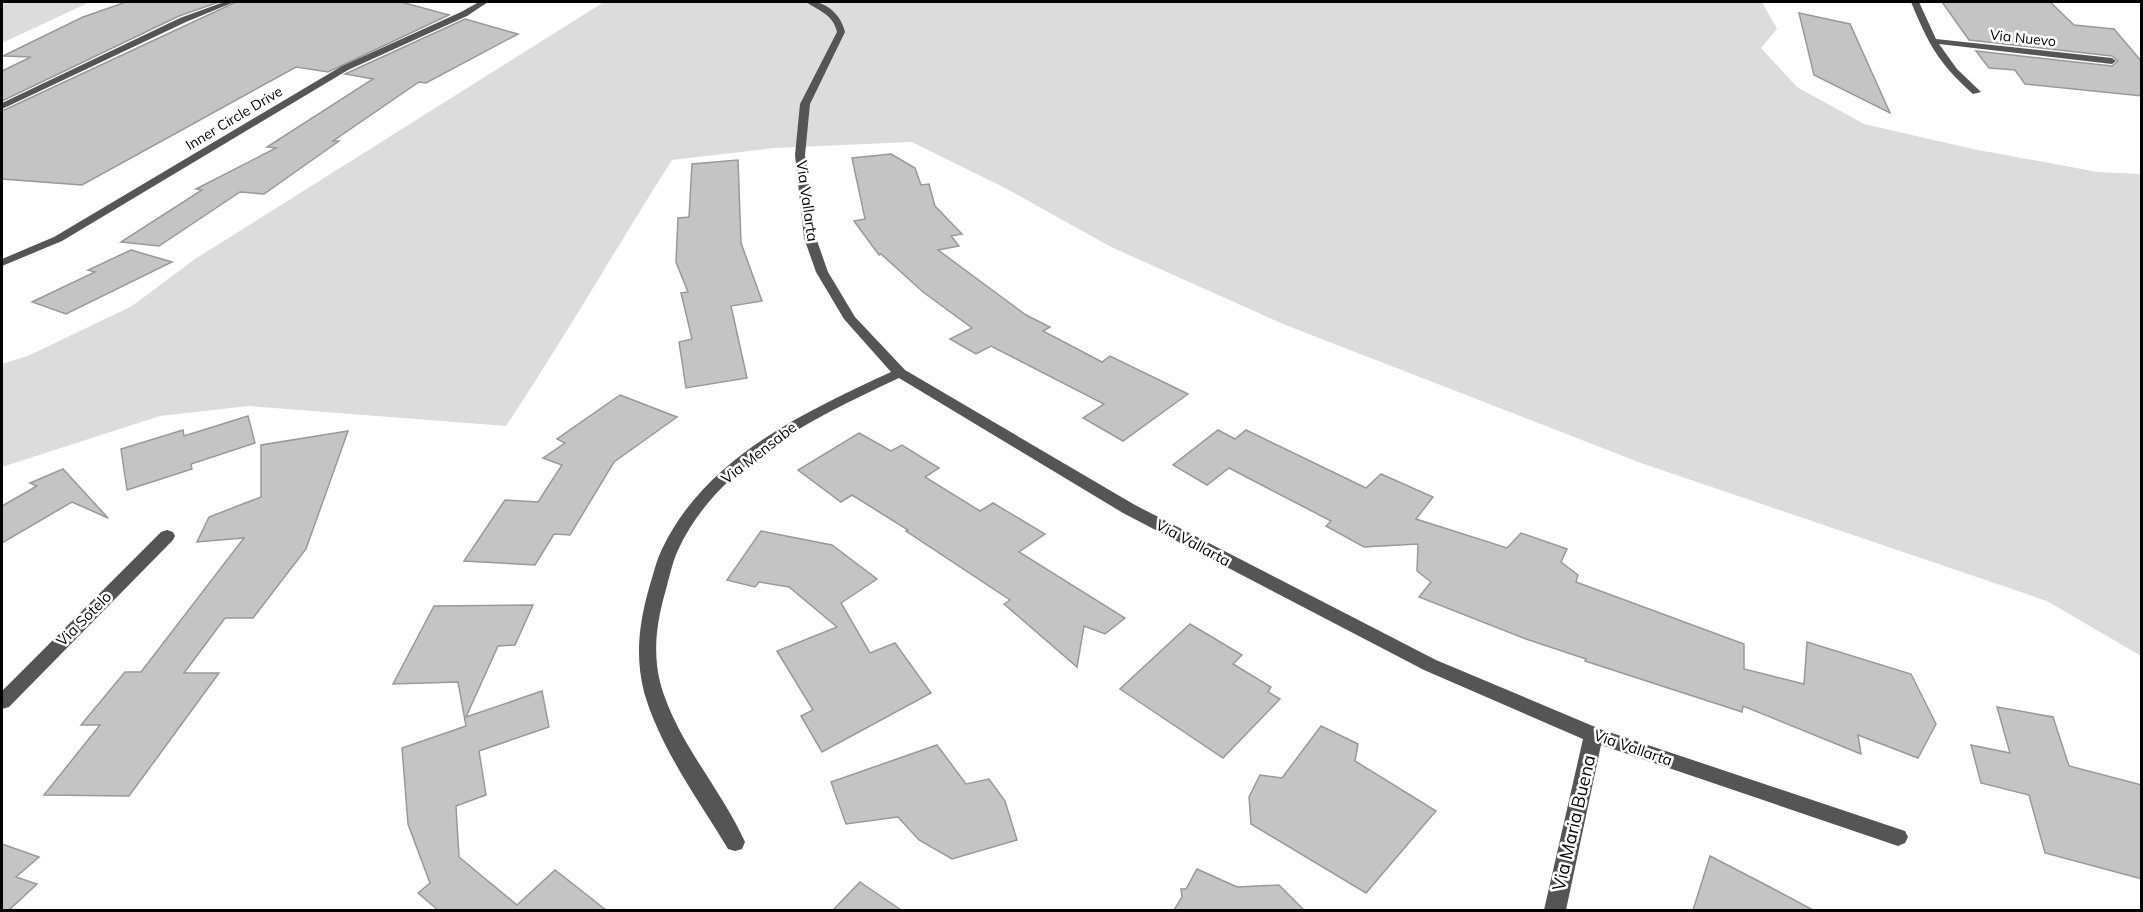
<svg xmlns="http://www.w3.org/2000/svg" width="2143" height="912" font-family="Mulish,sans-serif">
  <rect width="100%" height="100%" fill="#fff"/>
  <!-- green -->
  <g fill="#dcdcdc">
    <polygon points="2,2 90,2 2,43"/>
    <path d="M604,2H1762L1777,29L1761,48L1797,87L1864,124L1973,149L2098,172L2141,174V656L2047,601L1641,463L1283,324L1111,247L1005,188L912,142L774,148L672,160C616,248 564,339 506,426L249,406L160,416L2,467V364L30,355L132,306L195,259Z"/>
  </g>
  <!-- building -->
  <g fill="#c4c4c4" stroke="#999" stroke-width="1.5">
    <polygon points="126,2 219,2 179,16 2,101 2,71 31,57 3,56 83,17"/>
    <polygon points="236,2 401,2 449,15 328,72 296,67 82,185 2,179 2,111"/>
    <polygon points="1942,2 2050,2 2074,25 2114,29 2142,62 2142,96 2025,84 2015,70 1989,68 1976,51 2112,66 2118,61 2112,56 1969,40"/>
    <polygon points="1799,13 1850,24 1890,113 1814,75"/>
    <polygon points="465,19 518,34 426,83 419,82 333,141 339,141 264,194 240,192 159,246 121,242 202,190 196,189 276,148 267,147 373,79 345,74"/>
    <polygon points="891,154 915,168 921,185 929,184 935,206 962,234 951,236 959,246 938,250 1026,315 1050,327 1043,331 1102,362 1110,356 1188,394 1123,441 1083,418 1104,404 991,346 976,354 950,339 972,328 923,292 881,254 879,255 854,221 865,219 852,158"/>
    <polygon points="738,160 741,243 762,301 731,306 747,378 686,388 679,342 692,339 681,293 688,292 676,262 678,218 689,217 692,164"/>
    <polygon points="131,250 172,262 66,314 32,302 95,272 88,270"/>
    <polygon points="620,395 677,417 614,462 570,535 554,534 535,565 464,561 505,500 538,502 562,465 543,458 565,443 557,439"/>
    <polygon points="248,416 255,443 191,464 192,469 127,490 121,449 183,430 184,436"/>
    <polygon points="1218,430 1235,439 1246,430 1366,488 1381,474 1433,497 1416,519 1507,548 1521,533 1567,549 1561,562 1578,575 1576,582 1744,644 1744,669 1804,684 1807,642 1911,674 1936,724 1918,758 1858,735 1861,754 1743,706 1742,712 1585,661 1586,659 1526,639 1419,597 1431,582 1417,571 1418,544 1364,547 1326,526 1331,521 1229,468 1207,485 1173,465"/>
    <polygon points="348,431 306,549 253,618 225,618 184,673 219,673 129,796 44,795 100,725 81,725 125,672 141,672 244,538 197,542 209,517 261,497 261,445"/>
    <polygon points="859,433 891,451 902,445 939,468 925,477 980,511 993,503 1045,534 1019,552 1125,618 1105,634 1084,626 1077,667 1004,604 1010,600 906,531 908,530 852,495 841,502 798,470"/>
    <polygon points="63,469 108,518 72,502 2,543 2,506 37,486 30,483"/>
    <polygon points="761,531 832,545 877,579 841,603 870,653 895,643 931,693 822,752 801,716 813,710 777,651 837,627 789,587 759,582 755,587 727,580"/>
    <polygon points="533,605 515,645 498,646 466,717 542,691 549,727 479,751 486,795 456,806 459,857 517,905 555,870 606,910 438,910 418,893 430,883 408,824 402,748 466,726 458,682 393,684 434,606"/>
    <polygon points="1190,624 1242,655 1233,664 1271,687 1268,692 1280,699 1223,758 1120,689"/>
    <polygon points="1997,707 2053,717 2069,766 2142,785 2142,879 2045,853 2029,795 1981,783 1971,745 2010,753"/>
    <polygon points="1321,726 1358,744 1355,761 1436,811 1366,893 1251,824 1249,797 1260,775 1282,778"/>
    <polygon points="937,745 966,784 989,779 1005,801 1017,840 952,859 919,840 898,817 846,824 831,782"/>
    <polygon points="2,844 39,857 16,877 37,884 9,910 2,910"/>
    <polygon points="1710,856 1768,886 1813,910 1693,910"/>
    <polygon points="1197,869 1237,887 1279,885 1304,910 1174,910 1182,897 1181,889 1186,889"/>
    <polygon points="860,882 901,910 833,910"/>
  </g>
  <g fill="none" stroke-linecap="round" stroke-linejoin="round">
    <!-- minor -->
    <g fill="#555" fill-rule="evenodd">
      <polygon points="224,2 234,2 186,22 2,109 2,103 180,18"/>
      <polygon points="479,2 488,2 467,16 348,70 62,241 2,266 2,259 54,237 342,66 461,12"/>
      <path d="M806,2C825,0 841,14 845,32L810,104L805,155L816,238L828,272L855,317L905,370L1135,505L1436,660L1600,729L1905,831L1908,837L1905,843L1898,846L1601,745L1566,910H1544L1583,739L1424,670L1123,513L899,378C816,417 719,462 678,550C672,563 669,579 665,593C655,628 652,661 664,695C683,749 722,791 745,842L742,849L735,851L728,849C698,799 660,748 644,692C635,656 639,624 649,588C653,576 656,561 662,549C706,457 803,413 891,372L844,319L816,272L804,238L795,155L800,104L837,32C833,14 819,11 806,2Z"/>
      <path d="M1911,2H1919L1936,39L2112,58L2116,61L2112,64L1939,44L1957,69L1981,92L1973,94C1938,63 1928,43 1911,2Z"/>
      <polygon points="167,530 173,532 175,536 173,540 9,707 2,709 2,691 161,532"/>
    </g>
  </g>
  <g text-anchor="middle" stroke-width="5" stroke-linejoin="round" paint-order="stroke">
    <!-- far-street labels -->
    <g font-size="14" fill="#000" stroke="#fff">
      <text transform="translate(2023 38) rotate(6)" y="5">Via Nuevo</text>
      <text transform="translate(234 118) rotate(-31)" y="5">Inner Circle Drive</text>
    </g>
    <!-- street labels -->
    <g font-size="15" fill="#000" stroke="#fff">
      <text transform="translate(807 201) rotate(82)" y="5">Via Vallarta</text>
      <text transform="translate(759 453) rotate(-38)" y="5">Via Mensabe</text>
      <text transform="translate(1193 543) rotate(28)" y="5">Via Vallarta</text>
      <text transform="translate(84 619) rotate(-45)" y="5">Via Sotelo</text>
      <text transform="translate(1633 748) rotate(19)" y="5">Via Vallarta</text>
    </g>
    <!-- near-street labels -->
    <g font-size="18" fill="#000" stroke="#fff">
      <text transform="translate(1574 823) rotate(-77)" y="6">Via Maria Buena</text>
    </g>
  </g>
  <!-- border -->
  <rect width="2143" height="912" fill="none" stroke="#000000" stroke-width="6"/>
</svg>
